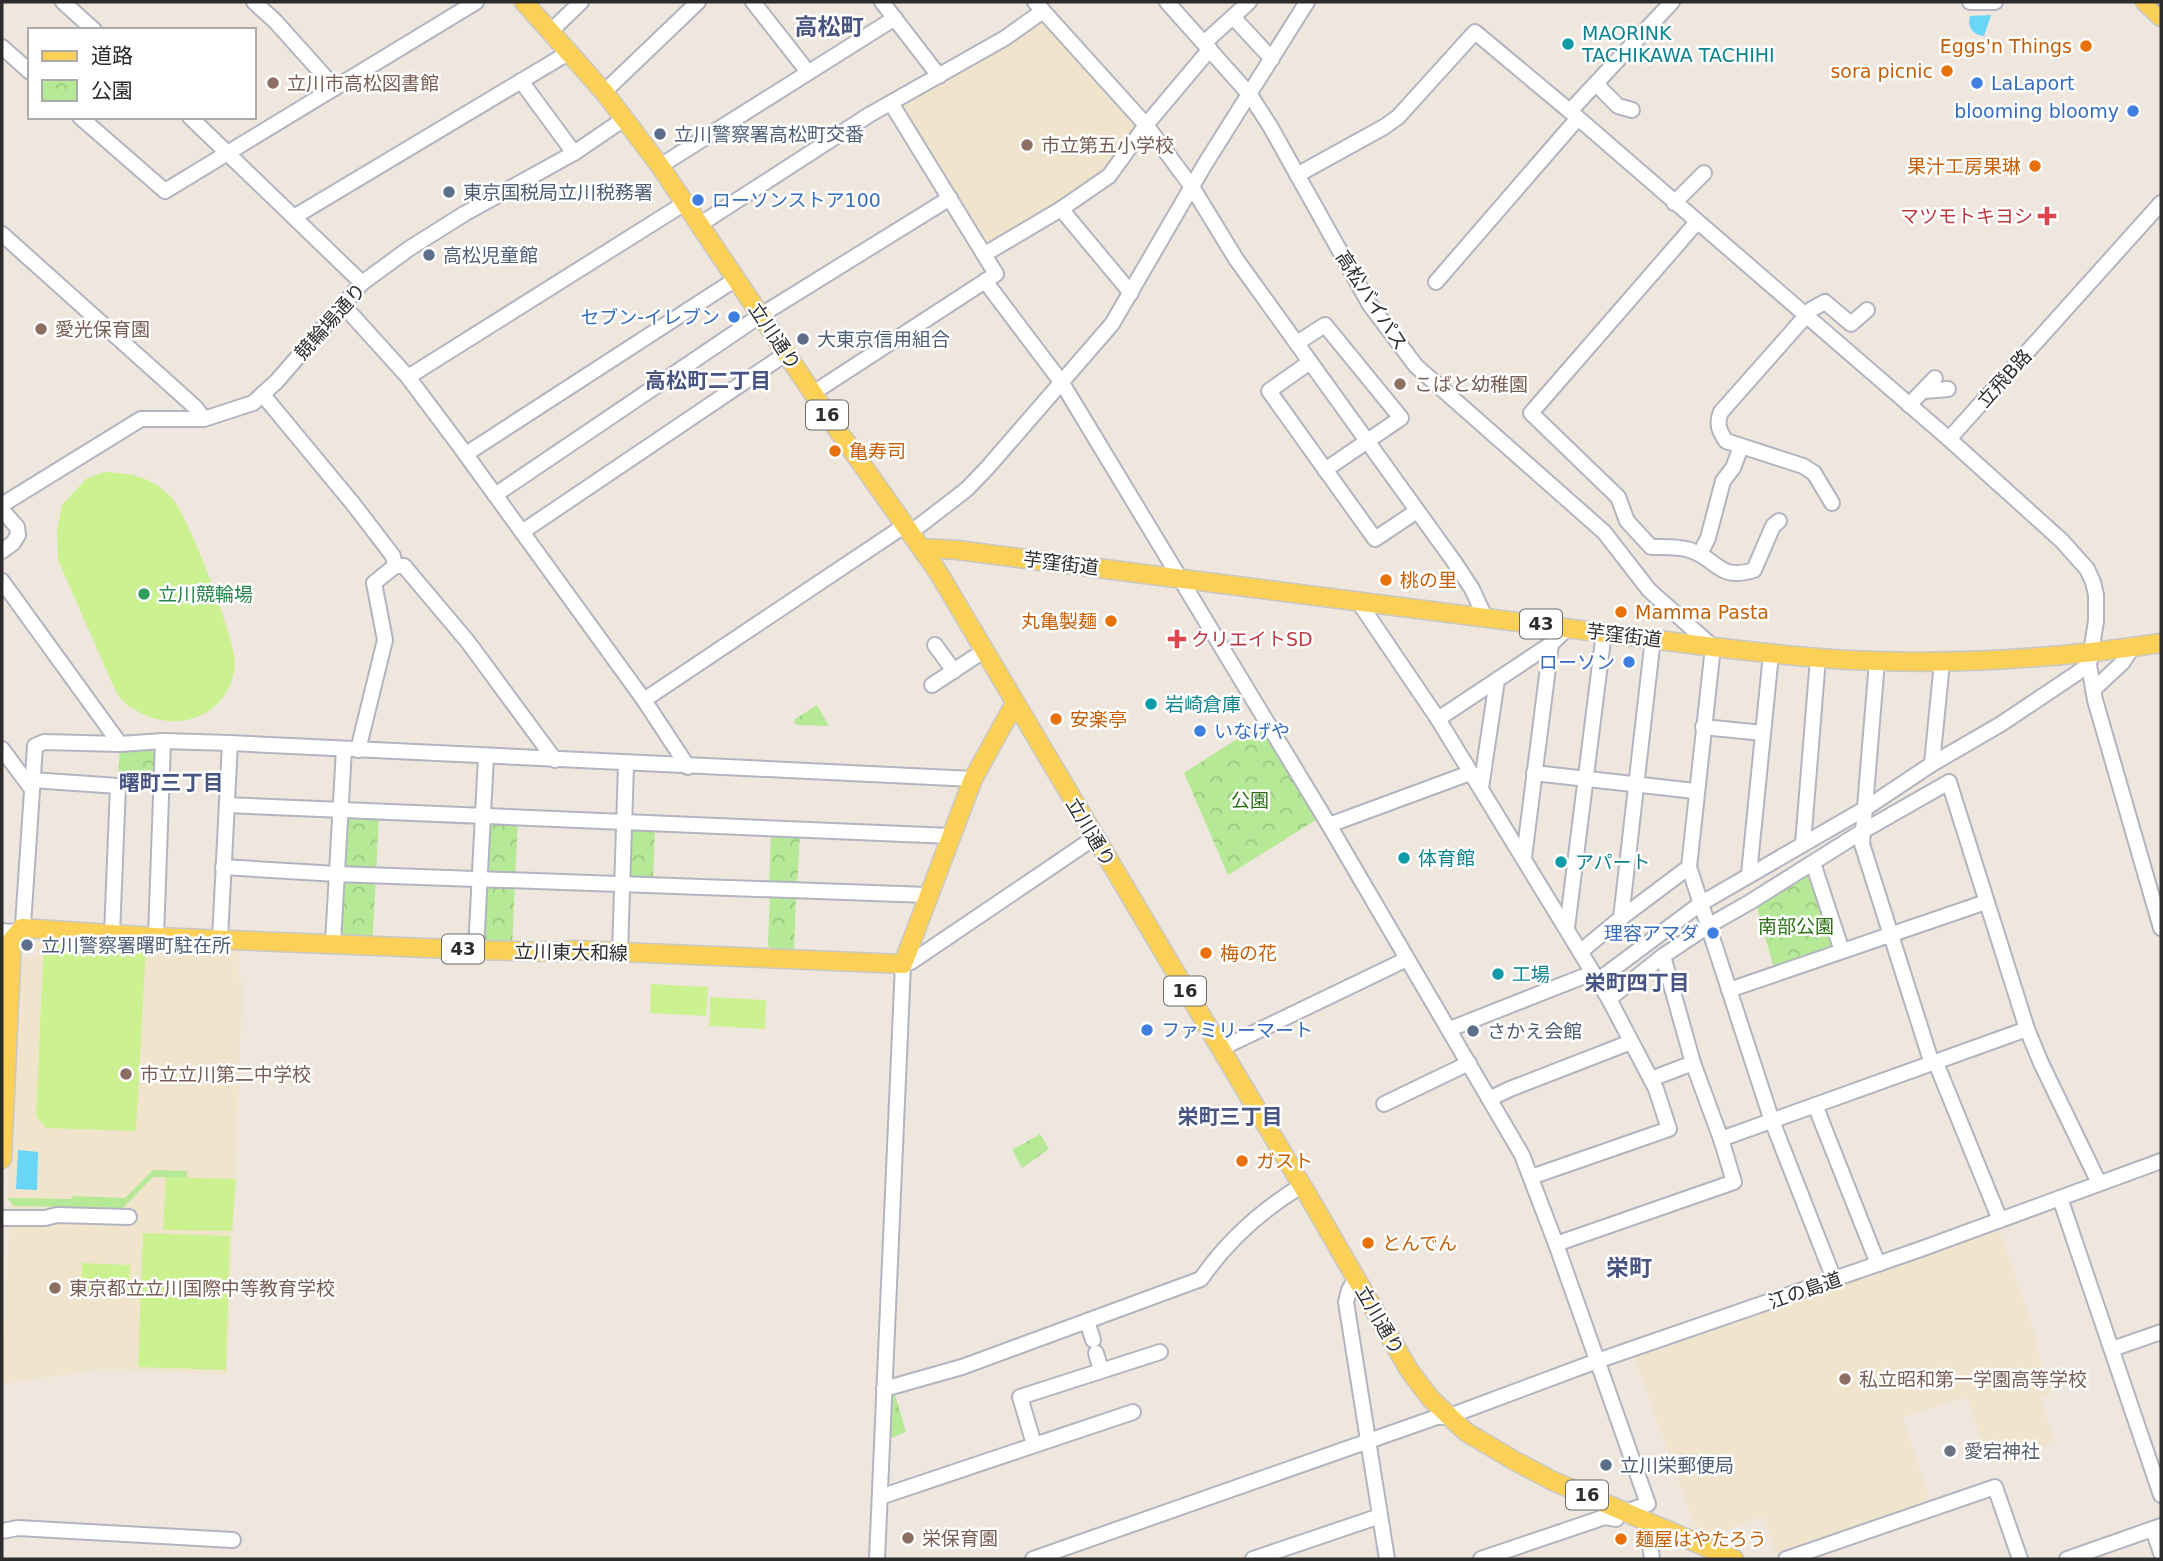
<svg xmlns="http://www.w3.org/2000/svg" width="2163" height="1561" font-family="'DejaVu Sans','Noto Sans JP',sans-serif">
  <defs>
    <pattern id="park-crowns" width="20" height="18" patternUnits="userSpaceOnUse" patternTransform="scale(1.75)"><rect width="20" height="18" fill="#b5e996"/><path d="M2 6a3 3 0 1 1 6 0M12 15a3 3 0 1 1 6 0" fill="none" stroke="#9cc881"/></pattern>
  </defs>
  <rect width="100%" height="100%" fill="#efe7de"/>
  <!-- education -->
  <g fill="#f1e4cc">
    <polygon points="1040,17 1140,121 1112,169 1004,236 987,242 900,101"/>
    <polygon points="37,937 240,945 238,980 243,981 227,1374 105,1369 2,1384 10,1201 7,1198 10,1140 13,1138 13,1131 11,1130 15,1020 21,1016 21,1003 17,1000 17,957 35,957"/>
    <polygon points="1999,1229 2038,1343 2035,1344 2052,1393 2040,1398 2055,1441 1990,1464 1967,1397 1903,1417 1930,1501 1776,1556 1764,1516 1710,1535 1694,1524 1634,1357"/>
  </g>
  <!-- grass -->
  <polygon fill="#b5e996" points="153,1170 187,1171 187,1178 153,1177 123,1208 14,1206 7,1198 72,1199 73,1196 125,1198"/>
  <!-- park -->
  <g fill="url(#park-crowns)">
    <polygon points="817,705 829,726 797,725 794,722 795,719"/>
    <polygon points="1262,723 1319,818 1228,875 1184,773"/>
    <polygon points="162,741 161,774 148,775 147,782 118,782 120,745"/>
    <polygon points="342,812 379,814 376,874 339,873"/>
    <polygon points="484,818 518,820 515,880 481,879"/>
    <polygon points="627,826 655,827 653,881 624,880"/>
    <polygon points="771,834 800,834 797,887 769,886"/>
    <polygon points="1812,873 1837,947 1774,969 1757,907"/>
    <polygon points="339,876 376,877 372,944 335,942"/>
    <polygon points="481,881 515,882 512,950 477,949"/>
    <polygon points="770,893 796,894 794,953 771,952 768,945"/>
    <polygon points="1040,1134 1049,1149 1022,1168 1012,1150"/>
    <polygon points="895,1394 906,1432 889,1439 891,1398"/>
  </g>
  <!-- pitch -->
  <g fill="#cbf191">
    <path d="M104,472C130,473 152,477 171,497C188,514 236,641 235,664C231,714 181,734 141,713C135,710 127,706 123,701C118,696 115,689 112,683L58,560L57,529L62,505L86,479Z"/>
    <polygon points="44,937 146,944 136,1131 46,1128 36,1116"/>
    <polygon points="651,984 708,987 706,1016 650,1013"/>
    <polygon points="710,997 766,1000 765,1029 709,1026"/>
    <polygon points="166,1177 236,1179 232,1231 163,1230"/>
    <polygon points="143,1233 230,1236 226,1370 138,1367"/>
    <polygon points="82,1263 130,1265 129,1293 81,1291"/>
  </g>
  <!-- water -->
  <g fill="#69d6f8">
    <path d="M1991,15L1984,36C1973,35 1967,27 1970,16Z"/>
    <polygon points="18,1150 38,1152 37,1190 16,1189"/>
  </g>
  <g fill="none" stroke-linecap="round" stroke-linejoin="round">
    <!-- minor casing -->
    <g stroke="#b2b5c1" stroke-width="18">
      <g id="minor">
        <polyline points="63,2 94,30"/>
        <polyline points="254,2 275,21 335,88"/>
        <polyline points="753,2 808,72"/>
        <polyline points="882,2 939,76"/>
        <polyline points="1035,2 1146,125 1192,187 1236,259 1455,563 1472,589 1485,617"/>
        <polyline points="1167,2 1250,95 1270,126 1370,305 1416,366 1604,532 1649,590 1713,647 1689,867 1772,1121 1834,1279"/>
        <polyline points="1970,2 1995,2"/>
        <polyline points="1233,17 1272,59"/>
        <polyline points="550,32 581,2"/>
        <polyline points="1204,43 1249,2"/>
        <polyline points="2,47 30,72"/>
        <polyline points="521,81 574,153"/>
        <polyline points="1596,84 1618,106 1632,110"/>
        <polyline points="604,92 698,2"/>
        <polyline points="1570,111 1672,2"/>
        <polyline points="80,117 165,191 476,2"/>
        <polyline points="190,117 362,283"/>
        <polyline points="660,166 895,18"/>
        <polyline points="1297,175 1384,127 1398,117 1475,32 1578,118"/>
        <polyline points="1674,203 1704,173"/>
        <polyline points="2161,203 1949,439 2062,541 2087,569 2093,582 2096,595 2096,621 2089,665 2095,700 2161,928"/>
        <polyline points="1061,209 1131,293"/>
        <polyline points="294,217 568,53"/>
        <path d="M1697,222L1531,413L1618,497L1627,521L1651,547C1663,547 1678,546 1690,550C1719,560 1718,581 1754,570L1773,526L1779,521"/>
        <polyline points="699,225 869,115 1005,38 1043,11"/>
        <polyline points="2,234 195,407 204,419"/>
        <polyline points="985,254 1061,209 1109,176 1146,125 1210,49"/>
        <polyline points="985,281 1062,383 1329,825 1522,1155 1556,1244 1648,1504 1625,1512"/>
        <polyline points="1436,282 1578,118 1949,439"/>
        <polyline points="343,305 408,377 456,441 644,700 688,767"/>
        <polyline points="1297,343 1325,325 1401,418 1325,470"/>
        <polyline points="1310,362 1269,391 1375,539 1417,511"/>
        <polyline points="408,377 685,203"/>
        <polyline points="1924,391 1948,389"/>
        <polyline points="813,393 996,274 891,103"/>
        <polyline points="263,395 354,505 393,556 395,566"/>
        <polyline points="1909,405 1935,378"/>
        <polyline points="466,454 736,279"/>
        <polyline points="495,495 761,315 950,198"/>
        <path d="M1832,503L1814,473L1803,466L1726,441C1719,431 1716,423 1721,412L1812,309L1825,302L1851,324L1867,310"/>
        <polyline points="522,532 787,353"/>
        <polyline points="910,533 967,489 988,467 1112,324 1205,164 1307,2"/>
        <polyline points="2,551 13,543 18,535 17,527 2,510 5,503 141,419 204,419 253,403 277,381 362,283 410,248 464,214 574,153 624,119"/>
        <polyline points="1700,554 1708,538 1723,481 1733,468 1741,447"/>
        <polyline points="2,581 120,744"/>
        <polyline points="1358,601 1438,719 1609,999 1656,1089 1669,1129 1531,1177"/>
        <polyline points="935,645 954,671"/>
        <polyline points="1877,661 1862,844 1932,1064"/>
        <polyline points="932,685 985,650"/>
        <polyline points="2093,690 2122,663 2132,648"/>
        <polyline points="644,700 904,526"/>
        <polyline points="1438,719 1551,644 1568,628"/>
        <polyline points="1703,727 1763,733"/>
        <polyline points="2,749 31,788"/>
        <polyline points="358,750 385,640 374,583 395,566 404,566 468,642 555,760"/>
        <polyline points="1932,764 1942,662"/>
        <polyline points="1534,773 1695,791"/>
        <polyline points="32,780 118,786 112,934"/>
        <polyline points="1481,788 1497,680"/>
        <polyline points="227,805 951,836"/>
        <polyline points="1329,825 1470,773"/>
        <polyline points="1803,844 1818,658"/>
        <polyline points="1524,857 1551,644"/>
        <polyline points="1813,863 1842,951"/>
        <polyline points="223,867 337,874 928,895"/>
        <polyline points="1749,874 1771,654"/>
        <polyline points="1621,918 1653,638"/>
        <polyline points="1567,928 1604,632"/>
        <polyline points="2,931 12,932 22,928 23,925 35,746 44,742 120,744 163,741 230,743 973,779"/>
        <polyline points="156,937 163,741"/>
        <polyline points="220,939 230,743"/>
        <polyline points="333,943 344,749"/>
        <polyline points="476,950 486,756"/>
        <polyline points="1580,952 1621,918 1689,867"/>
        <polyline points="620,953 626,764"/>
        <polyline points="1663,956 1693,1063 1721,1139 2027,1029"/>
        <polyline points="1597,981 1700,904 1866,808 1932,764 2001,724 2089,665"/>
        <polyline points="1729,990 1986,902"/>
        <polyline points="1609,999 1663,956 1708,926 1750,902 1863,831 1949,782 2027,1029 2041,1063 2099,1183"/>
        <polyline points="1450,1029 1592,973"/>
        <polyline points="1220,1049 1407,959"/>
        <polyline points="1936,1063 2000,1220"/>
        <polyline points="1651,1079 1693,1063"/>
        <polyline points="1489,1099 1510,1089 1631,1042"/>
        <polyline points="1384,1104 1469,1063"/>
        <polyline points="1815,1105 1878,1264"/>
        <polyline points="2060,1198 2161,1495"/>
        <polyline points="2,1218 45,1218 57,1215 129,1217"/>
        <polyline points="1556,1244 1734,1182 1721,1139"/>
        <polyline points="1356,1278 1349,1290 1346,1302 1387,1559"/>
        <polyline points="1087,1321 1093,1340"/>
        <polyline points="2112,1349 2161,1332"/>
        <polyline points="1096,1353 1101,1370"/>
        <path d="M884,1389L962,1367L1201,1279C1227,1241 1262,1210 1301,1186"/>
        <polyline points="1034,1444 1020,1397 1160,1352"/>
        <polyline points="880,1497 1133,1412"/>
        <polyline points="1647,1521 1652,1559"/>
        <polyline points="2153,1529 2161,1553"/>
        <polyline points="2,1531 18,1528 233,1540"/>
        <polyline points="877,1559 903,964 911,962 1094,838"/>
        <polyline points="1033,1559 1437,1417 1447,1417 1597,1361 1921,1249 2161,1161"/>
        <polyline points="1253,1559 1380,1516"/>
        <polyline points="1481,1559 1605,1517 1616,1519 1620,1510"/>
        <polyline points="1786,1559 1995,1487 2020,1559"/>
        <polyline points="2067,1559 2161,1526"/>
      </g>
    </g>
    <!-- major casing -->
    <g stroke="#c8c8c8" stroke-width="21">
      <g id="major">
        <polyline points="524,2 604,92 660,166 839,432 938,572 1313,1204 1409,1370 1430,1398 1466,1432 1515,1461 1553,1481 1734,1559"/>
        <polyline points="2145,2 2161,17"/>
        <path d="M922,548L957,550L1713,647C1768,653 1823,660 1878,661C1973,664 2068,657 2161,643"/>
        <polyline points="2,1159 12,940 22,928 156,937 476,950 555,952 574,950 903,964 973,779 1015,703"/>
      </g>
    </g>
    <!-- minor -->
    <use href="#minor" stroke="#fff" stroke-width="14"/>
    <!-- major -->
    <use href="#major" stroke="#fbd056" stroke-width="18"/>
    <!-- rail -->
    <polyline stroke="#a0a4b8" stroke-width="2.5" points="2156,2 2161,7"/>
  </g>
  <!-- markers -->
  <g fill="#0f9aa8" stroke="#fff" stroke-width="2.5">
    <circle cx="1568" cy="44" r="7"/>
    <circle cx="1151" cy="704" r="7"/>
    <circle cx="1404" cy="858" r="7"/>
    <circle cx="1561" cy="862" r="7"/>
    <circle cx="1498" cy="974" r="7"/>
  </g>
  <g fill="#e8710a" stroke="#fff" stroke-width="2.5">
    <circle cx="2086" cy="46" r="7"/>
    <circle cx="1947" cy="71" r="7"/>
    <circle cx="2035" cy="166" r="7"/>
    <circle cx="835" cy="451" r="7"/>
    <circle cx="1386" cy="580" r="7"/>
    <circle cx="1621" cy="612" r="7"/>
    <circle cx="1111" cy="621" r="7"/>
    <circle cx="1056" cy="719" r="7"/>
    <circle cx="1206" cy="953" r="7"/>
    <circle cx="1242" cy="1161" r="7"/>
    <circle cx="1368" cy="1243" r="7"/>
    <circle cx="1621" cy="1539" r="7"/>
  </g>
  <g fill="#8d6e63" stroke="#fff" stroke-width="2.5">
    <circle cx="273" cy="83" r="7"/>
    <circle cx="1027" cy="145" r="7"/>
    <circle cx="41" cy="329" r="7"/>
    <circle cx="1400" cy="384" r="7"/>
    <circle cx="126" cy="1074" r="7"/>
    <circle cx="55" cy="1288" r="7"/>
    <circle cx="1845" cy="1379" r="7"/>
    <circle cx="908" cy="1538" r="7"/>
  </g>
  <g fill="#3f7fe0" stroke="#fff" stroke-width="2.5">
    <circle cx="1977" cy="83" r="7"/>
    <circle cx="2133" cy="111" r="7"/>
    <circle cx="698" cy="200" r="7"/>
    <circle cx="734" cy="317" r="7"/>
    <circle cx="1629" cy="662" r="7"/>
    <circle cx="1200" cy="731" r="7"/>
    <circle cx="1713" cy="933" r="7"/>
    <circle cx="1147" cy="1030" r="7"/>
  </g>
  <g fill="#5c6f8a" stroke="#fff" stroke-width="2.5">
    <circle cx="660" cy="134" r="7"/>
    <circle cx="449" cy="192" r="7"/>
    <circle cx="429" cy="255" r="7"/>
    <circle cx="803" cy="339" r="7"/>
    <circle cx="27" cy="945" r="7"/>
    <circle cx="1473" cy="1031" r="7"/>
    <circle cx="1606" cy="1465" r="7"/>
  </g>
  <g fill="#e0444e" stroke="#fff" stroke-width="2.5">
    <path d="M2043.5 205.5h7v7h7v7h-7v7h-7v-7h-7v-7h7z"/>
    <path d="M1173.5 628.5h7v7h7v7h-7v7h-7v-7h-7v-7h7z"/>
  </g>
  <circle fill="#2e9e5b" stroke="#fff" stroke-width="2.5" cx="144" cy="594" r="7"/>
  <circle fill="#6b7280" stroke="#fff" stroke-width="2.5" cx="1950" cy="1451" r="7"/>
  <g text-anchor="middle" stroke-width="5" stroke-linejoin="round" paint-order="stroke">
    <!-- shield labels -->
    <g fill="#fff" stroke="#6b6b6b" stroke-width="2">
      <rect x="806" y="400.5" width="42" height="29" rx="5"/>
      <rect x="1520" y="609.5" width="42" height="29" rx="5"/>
      <rect x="442" y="934.5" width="42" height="29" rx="5"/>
      <rect x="1164" y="976.5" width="42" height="29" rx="5"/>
      <rect x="1566" y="1480.5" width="42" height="29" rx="5"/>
    </g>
    <g font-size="18" font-weight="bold" fill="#2c2c2c">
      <text x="827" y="421">16</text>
      <text x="1541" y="630">43</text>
      <text x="463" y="955">43</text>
      <text x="1185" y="997">16</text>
      <text x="1587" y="1501">16</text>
    </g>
    <!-- culture labels -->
    <g font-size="19" fill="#0d838f" stroke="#fff" text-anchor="start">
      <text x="1582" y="40">MAORINK<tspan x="1582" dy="22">TACHIKAWA TACHIHI</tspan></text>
      <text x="1165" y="711">岩崎倉庫</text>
      <text x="1418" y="865">体育館</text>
      <text x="1575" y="869">アパート</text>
      <text x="1512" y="981">工場</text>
    </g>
    <!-- food labels -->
    <g font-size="19" fill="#c56008" stroke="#fff" text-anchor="start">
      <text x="2072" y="53" text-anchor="end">Eggs'n Things</text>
      <text x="1933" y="78" text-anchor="end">sora picnic</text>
      <text x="2021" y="173" text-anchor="end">果汁工房果琳</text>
      <text x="849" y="458">亀寿司</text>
      <text x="1400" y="587">桃の里</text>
      <text x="1635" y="619">Mamma Pasta</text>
      <text x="1097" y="628" text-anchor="end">丸亀製麺</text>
      <text x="1070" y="726">安楽亭</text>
      <text x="1220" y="960">梅の花</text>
      <text x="1256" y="1168">ガスト</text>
      <text x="1382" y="1250">とんでん</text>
      <text x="1635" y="1546">麺屋はやたろう</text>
    </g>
    <!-- education labels -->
    <g font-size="19" fill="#785e54" stroke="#fff" text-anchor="start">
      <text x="287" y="90">立川市高松図書館</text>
      <text x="1041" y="152">市立第五小学校</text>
      <text x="55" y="336">愛光保育園</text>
      <text x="1414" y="391">こばと幼稚園</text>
      <text x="140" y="1081">市立立川第二中学校</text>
      <text x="69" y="1295">東京都立立川国際中等教育学校</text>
      <text x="1859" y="1386">私立昭和第一学園高等学校</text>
      <text x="922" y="1545">栄保育園</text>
    </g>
    <!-- shop labels -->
    <g font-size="19" fill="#366cbe" stroke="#fff" text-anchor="start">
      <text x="1991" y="90">LaLaport</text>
      <text x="2119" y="118" text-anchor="end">blooming bloomy</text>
      <text x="712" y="207">ローソンストア100</text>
      <text x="720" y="324" text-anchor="end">セブン-イレブン</text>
      <text x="1615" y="669" text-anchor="end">ローソン</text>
      <text x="1214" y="738">いなげや</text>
      <text x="1699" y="940" text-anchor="end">理容アマダ</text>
      <text x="1161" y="1037">ファミリーマート</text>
    </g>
    <!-- service labels -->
    <g font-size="19" fill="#4e5e75" stroke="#fff" text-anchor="start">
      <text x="674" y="141">立川警察署高松町交番</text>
      <text x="463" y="199">東京国税局立川税務署</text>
      <text x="443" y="262">高松児童館</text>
      <text x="817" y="346">大東京信用組合</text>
      <text x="41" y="952">立川警察署曙町駐在所</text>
      <text x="1487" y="1038">さかえ会館</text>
      <text x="1620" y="1472">立川栄郵便局</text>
    </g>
    <!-- health labels -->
    <g font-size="19" fill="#be3a42" stroke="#fff" text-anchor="end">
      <text x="2033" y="223">マツモトキヨシ</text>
      <text x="1191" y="646" text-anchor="start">クリエイトSD</text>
    </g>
    <!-- street labels -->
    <g font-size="19" fill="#2c2c2c" stroke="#fff">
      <text transform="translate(1372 300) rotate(57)" y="7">高松バイパス</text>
      <text transform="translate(330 321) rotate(-48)" y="7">競輪場通り</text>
      <text transform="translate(775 336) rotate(56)" y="7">立川通り</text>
      <text transform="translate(2004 378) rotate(-48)" y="7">立飛B路</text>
      <text transform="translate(1061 563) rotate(7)" y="7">芋窪街道</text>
      <text transform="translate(1624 635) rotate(7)" y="7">芋窪街道</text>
      <text transform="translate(1091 832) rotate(59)" y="7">立川通り</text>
      <text transform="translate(571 952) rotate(1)" y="7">立川東大和線</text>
      <text transform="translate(1805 1290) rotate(-19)" y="7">江の島道</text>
      <text transform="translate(1380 1320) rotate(60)" y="7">立川通り</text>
    </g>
    <!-- leisure labels -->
    <g font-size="19" fill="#27864d" stroke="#fff" text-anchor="start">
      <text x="158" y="601">立川競輪場</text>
    </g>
    <!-- park labels -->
    <g font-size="19" fill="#2b7015" stroke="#fff">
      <text x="1250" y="807">公園</text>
      <text x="1796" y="933">南部公園</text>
    </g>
    <!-- worship labels -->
    <g font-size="19" fill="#5b616d" stroke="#fff" text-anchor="start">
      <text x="1964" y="1458">愛宕神社</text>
    </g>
    <!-- neighbourhood labels -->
    <g font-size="21" font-weight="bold" fill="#485481" stroke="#fff">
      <text x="708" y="388">高松町二丁目</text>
      <text x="171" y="790">曙町三丁目</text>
      <text x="1637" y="990">栄町四丁目</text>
      <text x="1230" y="1124">栄町三丁目</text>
    </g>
    <!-- quarter labels -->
    <g font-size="23" font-weight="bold" fill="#485481" stroke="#fff">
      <text x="829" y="35">高松町</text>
      <text x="1629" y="1276">栄町</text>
    </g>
  </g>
  <!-- border -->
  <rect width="2163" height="1561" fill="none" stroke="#2c2c2c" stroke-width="7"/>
  <!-- legend -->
  <rect x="28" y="28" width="228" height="91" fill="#ffffff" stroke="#ababab" stroke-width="2"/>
  <rect x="42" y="51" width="35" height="10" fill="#fbd056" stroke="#ababab" stroke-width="2"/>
  <text x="91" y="63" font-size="21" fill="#2c2c2c">道路</text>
  <rect x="42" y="80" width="35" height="21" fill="url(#park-crowns)" stroke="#ababab" stroke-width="2"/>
  <text x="91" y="98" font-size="21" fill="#2c2c2c">公園</text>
</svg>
